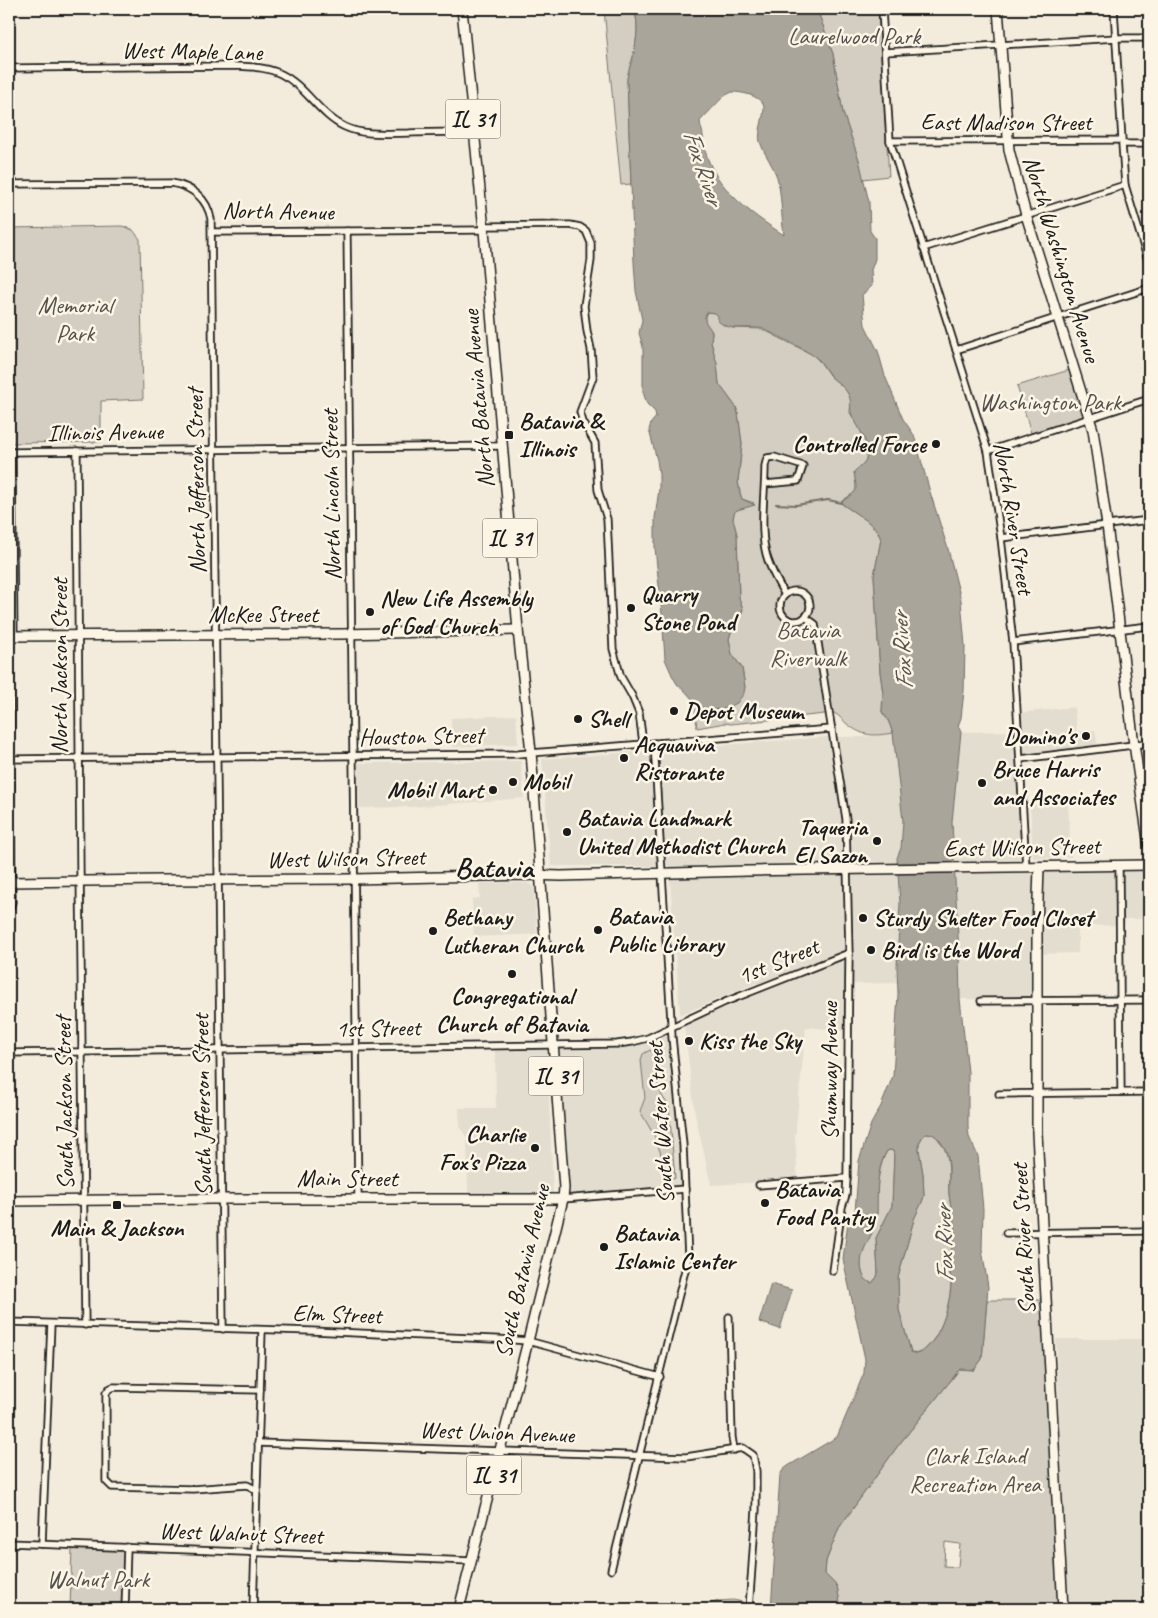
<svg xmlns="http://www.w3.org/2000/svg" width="1158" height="1618" font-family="Caveat,sans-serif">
  <rect width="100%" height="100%" fill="#f3ecdd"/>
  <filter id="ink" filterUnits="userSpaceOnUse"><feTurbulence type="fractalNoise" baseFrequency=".02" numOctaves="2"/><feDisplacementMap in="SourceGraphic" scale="10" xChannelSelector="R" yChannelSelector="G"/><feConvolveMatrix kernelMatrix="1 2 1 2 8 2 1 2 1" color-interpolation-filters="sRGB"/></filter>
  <g filter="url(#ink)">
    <!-- built -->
    <g fill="#e3ddcf">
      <polygon points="1074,707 1077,732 1095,730 1098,747 1022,756 1019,713"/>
      <polygon points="516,715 518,744 452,747 451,718"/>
      <polygon points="1016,731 1022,860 954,862 952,822 961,732"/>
      <polygon points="893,733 903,821 901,848 897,858 900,903 897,983 846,984 846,1031 806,1027 795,1137 798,1180 711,1185 695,1114 684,1024 761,993 756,983 680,1015 669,866 551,866 542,759 825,737 861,737"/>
      <polygon points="521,761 524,798 411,807 359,808 358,763"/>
      <polygon points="1068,803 1071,857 1033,858 1030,805"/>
      <polygon points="1149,869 1149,919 1125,919 1125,925 1078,926 1078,953 1033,954 1032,999 960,999 959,955 955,873"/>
      <polygon points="479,883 526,883 532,885 534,889 537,934 474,937 472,899 480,898"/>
      <polygon points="671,1030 682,1187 567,1197 556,1047 617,1046 650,1041"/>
      <polygon points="547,1047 553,1194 468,1193 467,1138 460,1127 459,1108 496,1108 495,1049"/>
      <polygon points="1056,1339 1149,1339 1149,1609 1067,1609"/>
    </g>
    <!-- green -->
    <g fill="#d3cec1" stroke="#78756e" fill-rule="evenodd">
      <path d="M604,9H634C639,24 637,37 634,53C632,63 628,69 627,80L631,184L621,185Z"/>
      <polygon points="817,9 878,9 889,176 863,179 859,160 843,113 833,54"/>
      <polygon points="122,226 133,230 140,239 143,399 101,401 101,442 9,443 9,228"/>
      <path d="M707,312L715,313L732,328L762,329L813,355L821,363L829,375L845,389L851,398L850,413L859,427L867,446L866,461L854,472C858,496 859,488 841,502L842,504L866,520L877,530L881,539L874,576L880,672L883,693L882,712L888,720L893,733C872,736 864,737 847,724C842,720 840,716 834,713L731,724L725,723L697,728L695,711L698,705C720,720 731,702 745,687L742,668L732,654L729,639L732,629L740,618L743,609L739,598L737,535L733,519L734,513L737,510L754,503L742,499L740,493L738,481L742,444L738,413L736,407L719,384L717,364L711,342L712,332C708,325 701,321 707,312Z"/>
      <polygon points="1069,370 1084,417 1031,433 1017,386"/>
      <polygon points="650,1050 655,1054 658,1084 662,1096 669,1106 675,1178 674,1179 669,1177 655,1137 640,1111 645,1098 641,1060 643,1054"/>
      <path d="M928,1133C933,1134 934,1135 938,1139C952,1155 948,1173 949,1193C950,1208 956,1223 954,1239C953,1248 948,1255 948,1264C947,1269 951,1274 951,1279C952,1301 939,1348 915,1354L911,1352L899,1310L898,1278L914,1219L922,1202L924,1196L923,1174L919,1150V1143L923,1136Z"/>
      <path d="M890,1150L893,1151L894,1154L892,1206L876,1238L878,1273L877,1277L872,1283C866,1281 864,1279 862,1272C856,1249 875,1237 877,1216C877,1211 876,1206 876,1201C877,1185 879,1165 887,1151Z"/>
      <path d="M987,1300H1042L1058,1601L1055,1607L1052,1609C1033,1609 972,1613 957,1605V1609H841L837,1586L825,1574L826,1561L839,1528L897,1447L960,1369L974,1370L982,1359ZM945,1542L960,1544L958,1567L944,1566Z"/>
      <polygon points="72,1547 126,1549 123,1609 70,1609"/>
      <polygon points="733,1600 743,1602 742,1609 639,1609 639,1606 693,1606 697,1607 719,1601"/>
    </g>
    <!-- water -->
    <g fill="#aaa59b" stroke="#716e68" fill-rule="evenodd">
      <path d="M634,9H817L833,54L843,113L859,160L869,202L870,231L875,238V259L871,270L872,286L862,295L865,325L878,351L885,376L903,419L914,435L930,492L948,549L961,600L965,646L964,691L961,718L958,726L961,732L952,822L959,955L960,999L968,1072V1127L969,1137L978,1156L983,1209L982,1249L988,1287L982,1359L974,1370L960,1369L897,1447L839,1528L826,1561L825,1574L837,1586L841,1609H771L780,1475L783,1470L788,1466L837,1437L864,1373L865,1359L843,1259L848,1222L855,1212L859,1161L871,1124L881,1106L893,1076L898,994L897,966L900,903L897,858L901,848L903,821L893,733L888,720L882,712L883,693L880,672L874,576L881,539L877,530L866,520L842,504L841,502C859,490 857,493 854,472C857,468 862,466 865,461C874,449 857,426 852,415C849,409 852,402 849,396C846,388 838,383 831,377C827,372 824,366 820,361C811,352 775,334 763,329C748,325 731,333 718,321V316L715,313L707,312C701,321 709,325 712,332L711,342L717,364L719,384L736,407L738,413L742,444L738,481L740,493L742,499L755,505L737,510L734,513L733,519L737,535L739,598L743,609L740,618L732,629L729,639L732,654L742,668L745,687L744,693L737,703L724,709L709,710L703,708L694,701L685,691L677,684L672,675L665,659L662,614L655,548V518L659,489V474L657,460L649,430L651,423L656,417L655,412L647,404L643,392V347L639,333L642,320L636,291L634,263L627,80C628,69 632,63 634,53C637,37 639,24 634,9ZM732,92C741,92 758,95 763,104C767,110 757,131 760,142C764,154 773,165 777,177C782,195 781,216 784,235C749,213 705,181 703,136C703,131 700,127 700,121L724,96ZM928,1133C934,1134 937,1137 940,1141C953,1156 948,1175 949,1193C950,1208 956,1223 954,1239C953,1248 948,1255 948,1264C947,1269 951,1274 951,1279C952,1301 939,1348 916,1354L911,1352L899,1310L898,1278L914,1219L922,1202L924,1196L923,1174L919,1150V1143L923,1136ZM890,1150L893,1151L894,1154L892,1206L876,1238L878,1273L877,1277L872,1283C866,1281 864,1278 862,1272C857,1249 875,1237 877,1216C878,1194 875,1171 887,1151Z"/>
      <polygon points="771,1284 792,1290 780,1329 759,1322"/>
    </g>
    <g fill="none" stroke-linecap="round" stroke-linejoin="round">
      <!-- stream -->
      <polyline stroke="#716e68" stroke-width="2" points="776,504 796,505 828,500 842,503"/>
      <!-- street casing -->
      <g stroke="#1c1c1c" stroke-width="9">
        <g id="street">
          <polyline points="882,9 890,141 988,451 1001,538 1013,642 1026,867"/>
          <polyline points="885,52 1116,38 1149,38"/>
          <path d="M9,68L236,66C251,67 267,67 281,74C306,86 319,115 345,127C365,136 388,133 409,133C431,132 452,132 474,132"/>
          <polyline points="890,141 1122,140 1114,9"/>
          <polyline points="1149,144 1122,144 1125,185 1149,264"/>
          <path d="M9,184L172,183C192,187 207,198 211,219L223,1329"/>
          <polyline points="484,226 570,225 580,227 586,231 591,243 591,260 584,306 587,331 591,349 593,377 580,412 583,422 595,443 598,490 607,519 613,649 621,677 632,696 639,713 643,743"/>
          <polyline points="347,231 358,1198"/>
          <polyline points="212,232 484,230"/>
          <polyline points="923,248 1125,185"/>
          <polyline points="956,350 1149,288"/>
          <polyline points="77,451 80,871 85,1325"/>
          <polyline points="988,451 1149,399"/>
          <polyline points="9,452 502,446"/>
          <path d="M765,484L798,481L803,466L774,457L767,458L765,466C765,492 760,524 765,549C768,565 777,581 785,595"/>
          <polyline points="1001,538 1149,520"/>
          <circle cx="795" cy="606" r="15"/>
          <polyline points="805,617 815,624 846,819 849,953 847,1178 846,1195 842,1207 833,1271"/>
          <polyline points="1013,642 1149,626"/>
          <polyline points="9,759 518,754 832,729"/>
          <polyline points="1020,759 1149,743"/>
          <polyline points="1119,867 1121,1092"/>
          <polyline points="9,912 12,902 9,645 14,636 12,452"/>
          <polyline points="981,1001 1149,1000"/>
          <polyline points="9,1053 617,1044 632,1042 648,1038 725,1002 849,953"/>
          <polyline points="999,1094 1149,1092"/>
          <polyline points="759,1185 847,1178"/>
          <polyline points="563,1199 685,1189"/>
          <polyline points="1006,1233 1149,1231"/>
          <polyline points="729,1317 732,1437 734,1450"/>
          <polyline points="9,1322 312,1331 515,1340 528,1341 660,1377"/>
          <polyline points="258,1443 686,1457 743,1448 753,1455 756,1471 756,1510 749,1609"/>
          <polyline points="257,1490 247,1485 193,1489 112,1487 106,1481 106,1393 109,1389 113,1387 260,1390"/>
          <polyline points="9,1543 471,1561"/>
          <polyline points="42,1544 51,1324"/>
          <polyline points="611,1570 688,1258 683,1145 672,1037 654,743"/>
          <polyline points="125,1609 127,1547"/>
          <polyline points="253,1609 262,1331"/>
        </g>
      </g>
      <!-- secondary casing -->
      <g stroke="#1c1c1c" stroke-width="12">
        <g id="secondary">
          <polyline points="998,9 1009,150 1026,215 1093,430 1107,525 1133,737 1149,846"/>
          <polyline points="9,636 342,634 518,630"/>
          <polyline points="1039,867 1037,930 1037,1133 1063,1609"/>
          <polyline points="9,882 162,880 354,879 529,875 561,876 747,871 1149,865"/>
          <polyline points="9,1201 213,1199 563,1199"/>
        </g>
      </g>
      <!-- primary casing -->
      <g stroke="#1c1c1c" stroke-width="12">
        <polyline id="primary" points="459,1609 528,1341 563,1199 564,1188 531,752 518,630 484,230 462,9"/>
      </g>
      <!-- street -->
      <use href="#street" stroke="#fcf5e5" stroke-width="5.5"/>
      <!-- secondary -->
      <use href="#secondary" stroke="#fcf5e5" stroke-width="9"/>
      <!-- primary -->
      <use href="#primary" stroke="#fcf5e5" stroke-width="9"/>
    </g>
  </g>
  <!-- markers -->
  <g fill="#1c1c1c" stroke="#fcf5e5" stroke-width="2">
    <rect x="504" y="430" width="10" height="10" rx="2.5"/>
    <circle cx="936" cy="444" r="5"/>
    <circle cx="631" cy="608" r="5"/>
    <circle cx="370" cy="612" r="5"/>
    <circle cx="674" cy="711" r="5"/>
    <circle cx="578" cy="719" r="5"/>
    <circle cx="1086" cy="736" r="5"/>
    <circle cx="624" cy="758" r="5"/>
    <circle cx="513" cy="782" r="5"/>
    <circle cx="982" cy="783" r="5"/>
    <circle cx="493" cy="790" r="5"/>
    <circle cx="567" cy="832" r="5"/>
    <circle cx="877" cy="841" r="5"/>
    <circle cx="863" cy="918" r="5"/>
    <circle cx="598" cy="930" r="5"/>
    <circle cx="433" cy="931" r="5"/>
    <circle cx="871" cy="950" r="5"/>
    <circle cx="512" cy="974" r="5"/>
    <circle cx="689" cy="1041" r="5"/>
    <circle cx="535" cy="1148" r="5"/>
    <circle cx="765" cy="1203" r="5"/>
    <rect x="112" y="1200" width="10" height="10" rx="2.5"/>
    <circle cx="604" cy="1247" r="5"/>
  </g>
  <g text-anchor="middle" stroke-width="5" stroke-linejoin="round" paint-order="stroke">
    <!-- shield labels -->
    <g fill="#fcf5e5" stroke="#5f5d58" stroke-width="1">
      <rect x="445.5" y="99.5" width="55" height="39" rx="4"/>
      <rect x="482.5" y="518.5" width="55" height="39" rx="4"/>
      <rect x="528.5" y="1056.5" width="55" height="39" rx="4"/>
      <rect x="466.5" y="1455.5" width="55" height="39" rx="4"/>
    </g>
    <g font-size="22" font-weight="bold" fill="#1c1c1c">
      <text x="473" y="127">IL 31</text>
      <text x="510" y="546">IL 31</text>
      <text x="556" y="1084">IL 31</text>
      <text x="494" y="1483">IL 31</text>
    </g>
    <!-- park labels -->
    <g font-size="24" fill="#53514e" stroke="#fcf5e5">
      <text x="854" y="44">Laurelwood Park</text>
      <text x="75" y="313">Memorial<tspan x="75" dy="28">Park</tspan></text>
      <text x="1050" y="410">Washington Park</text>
      <text x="808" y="638">Batavia<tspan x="808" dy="28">Riverwalk</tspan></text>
      <text x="975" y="1464">Clark Island<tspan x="975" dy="28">Recreation Area</tspan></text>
      <text x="98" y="1587">Walnut Park</text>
    </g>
    <!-- street labels -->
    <g font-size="24" fill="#1c1c1c" stroke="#fcf5e5">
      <text transform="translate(192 51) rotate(1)" y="8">West Maple Lane</text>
      <text x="1006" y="130">East Madison Street</text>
      <text transform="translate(278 211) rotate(1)" y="8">North Avenue</text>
      <text transform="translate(1062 259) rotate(73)" y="8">North Washington Avenue</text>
      <text transform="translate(478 399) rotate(-95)" y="8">North Batavia Avenue</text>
      <text transform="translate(105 432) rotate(-1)" y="8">Illinois Avenue</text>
      <text transform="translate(196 481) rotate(-91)" y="8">North Jefferson Street</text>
      <text transform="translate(331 495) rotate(-91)" y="8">North Lincoln Street</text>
      <text transform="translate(1014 518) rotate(81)" y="8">North River Street</text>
      <text x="263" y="622">McKee Street</text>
      <text transform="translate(59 666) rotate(-90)" y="8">North Jackson Street</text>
      <text transform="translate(421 736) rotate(-1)" y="8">Houston Street</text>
      <text transform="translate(1022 847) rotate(-1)" y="8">East Wilson Street</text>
      <text transform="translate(346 858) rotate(-1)" y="8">West Wilson Street</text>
      <text transform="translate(778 961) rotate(-22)" y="8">1st Street</text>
      <text transform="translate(378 1028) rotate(-1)" y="8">1st Street</text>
      <text transform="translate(829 1071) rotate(-90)" y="8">Shumway Avenue</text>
      <text transform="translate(64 1103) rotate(-91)" y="8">South Jackson Street</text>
      <text transform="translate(202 1105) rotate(-91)" y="8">South Jefferson Street</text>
      <text transform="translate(660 1123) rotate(-94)" y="8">South Water Street</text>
      <text x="347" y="1186">Main Street</text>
      <text transform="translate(1023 1239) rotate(-93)" y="8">South River Street</text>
      <text transform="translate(522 1271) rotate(-77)" y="8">South Batavia Avenue</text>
      <text transform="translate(337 1314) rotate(2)" y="8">Elm Street</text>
      <text transform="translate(497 1432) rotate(2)" y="8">West Union Avenue</text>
      <text transform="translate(241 1533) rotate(2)" y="8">West Walnut Street</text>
    </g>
    <!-- poi labels -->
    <g font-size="24" font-weight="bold" fill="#1c1c1c" stroke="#fcf5e5" text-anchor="start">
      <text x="519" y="429">Batavia &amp;<tspan x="519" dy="28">Illinois</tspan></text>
      <text x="926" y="452" text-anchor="end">Controlled Force</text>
      <text x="641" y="602">Quarry<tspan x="641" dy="28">Stone Pond</tspan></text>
      <text x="380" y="606">New Life Assembly<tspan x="380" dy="28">of God Church</tspan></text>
      <text x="684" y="719">Depot Museum</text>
      <text x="588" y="727">Shell</text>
      <text x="1076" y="744" text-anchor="end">Domino's</text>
      <text x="634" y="752">Acquaviva<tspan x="634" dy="28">Ristorante</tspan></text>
      <text x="992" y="777">Bruce Harris<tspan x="992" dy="28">and Associates</tspan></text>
      <text x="523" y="790">Mobil</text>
      <text x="483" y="798" text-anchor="end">Mobil Mart</text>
      <text x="577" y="826">Batavia Landmark<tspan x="577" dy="28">United Methodist Church</tspan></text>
      <text x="867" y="835" text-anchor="end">Taqueria<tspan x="867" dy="28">El Sazon</tspan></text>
      <text x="608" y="924">Batavia<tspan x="608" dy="28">Public Library</tspan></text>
      <text x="443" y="925">Bethany<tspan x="443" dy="28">Lutheran Church</tspan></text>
      <text x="873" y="926">Sturdy Shelter Food Closet</text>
      <text x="881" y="958">Bird is the Word</text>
      <text x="512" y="1004" text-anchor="middle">Congregational<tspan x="512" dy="28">Church of Batavia</tspan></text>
      <text x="699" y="1049">Kiss the Sky</text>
      <text x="525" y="1142" text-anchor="end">Charlie<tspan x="525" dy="28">Fox's Pizza</tspan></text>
      <text x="775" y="1197">Batavia<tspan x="775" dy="28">Food Pantry</tspan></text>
      <text x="117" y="1236" text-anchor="middle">Main &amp; Jackson</text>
      <text x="614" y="1241">Batavia<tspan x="614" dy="28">Islamic Center</tspan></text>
    </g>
    <!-- water labels -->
    <g font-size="25" font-style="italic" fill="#55534f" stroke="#fcf5e5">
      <text transform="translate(704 167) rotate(71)" y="9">Fox River</text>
      <text transform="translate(901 651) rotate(-94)" y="9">Fox River</text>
      <text transform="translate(943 1244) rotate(-92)" y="9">Fox River</text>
    </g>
    <!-- district labels -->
    <g font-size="29" font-weight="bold" fill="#1c1c1c" stroke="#fcf5e5">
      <text x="494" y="877">Batavia</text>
    </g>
  </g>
  <!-- margin -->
  <rect width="1158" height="1618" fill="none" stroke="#fcf5e5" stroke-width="30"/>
  <rect x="15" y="15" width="1128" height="1588" fill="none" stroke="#1c1c1c" stroke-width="2" filter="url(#ink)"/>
</svg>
